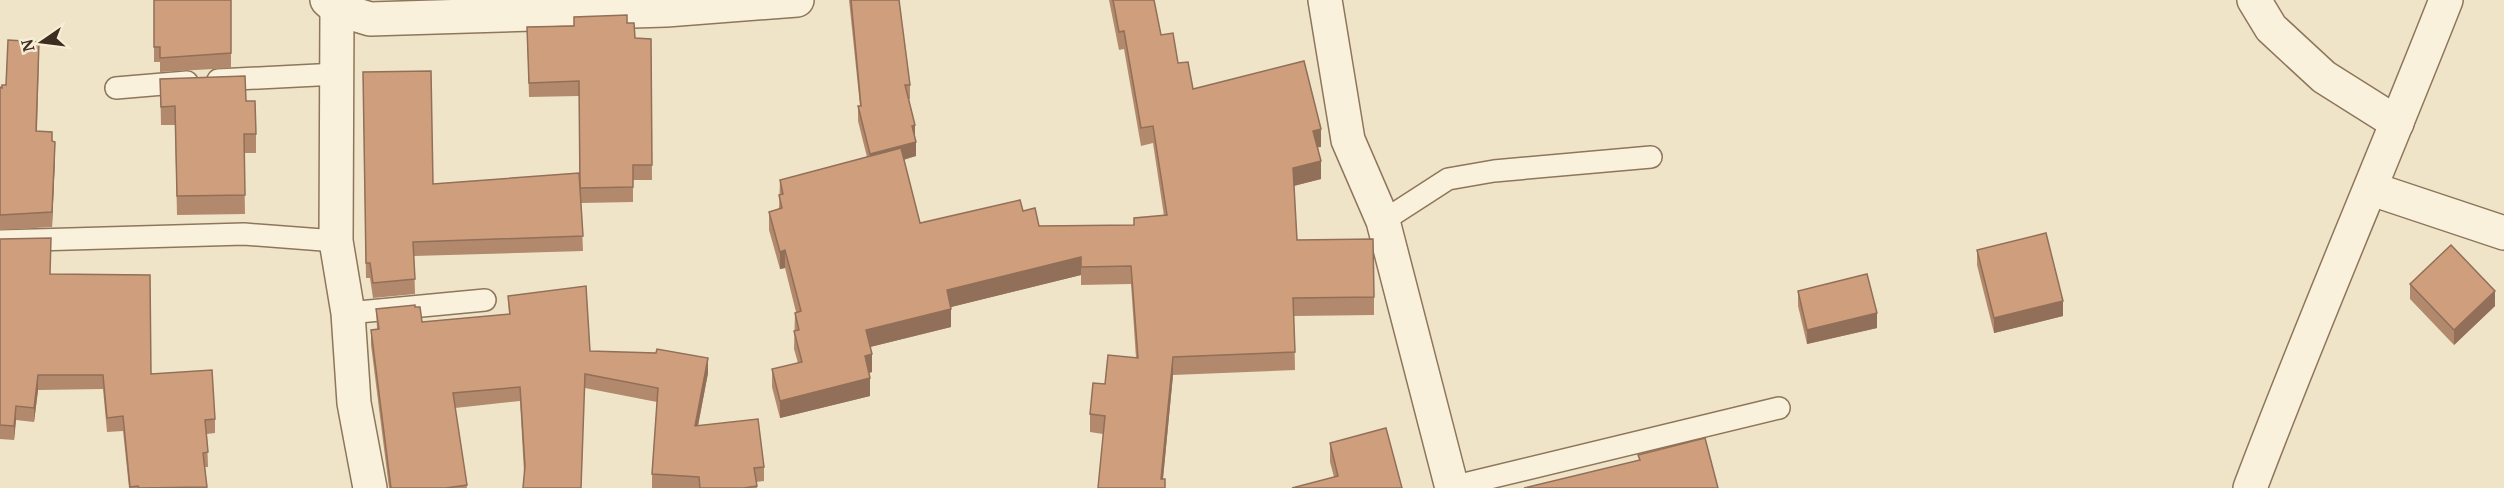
<svg xmlns="http://www.w3.org/2000/svg" width="2504" height="488" font-family="'PT Serif',serif">
  <rect width="100%" height="100%" fill="#f0e4c8"/>
  <g fill="none" stroke-linecap="round" stroke-linejoin="round">
    <!-- service casing -->
    <g stroke="#8d765c" stroke-width="24">
      <g id="service">
        <polyline points="218,80 337,74"/>
        <polyline points="116,88 187,82"/>
        <polyline points="1383,221 1448,179 1494,171 1651,157"/>
        <polyline points="0,241 244,234 336,241"/>
        <polyline points="348,313 485,300"/>
        <polyline points="1452,487 1779,408"/>
      </g>
    </g>
    <!-- minor casing -->
    <g stroke="#8d765c" stroke-width="36">
      <g id="minor">
        <polyline points="327,0 337,9 370,19 666,10 797,0"/>
        <polyline points="1325,0 1348,140 1383,221 1452,488"/>
        <polyline points="2254,0 2271,28 2324,77 2397,123"/>
        <polyline points="337,9 336,241 348,313 354,403 370,488"/>
        <polyline points="2372,189 2504,233"/>
      </g>
    </g>
    <!-- tertiary casing -->
    <g stroke="#8d765c" stroke-width="36">
      <path id="tertiary" d="M2250,488C2312,324 2382,163 2446,0"/>
    </g>
    <!-- service -->
    <use href="#service" stroke="#faf1dc" stroke-width="21"/>
    <!-- minor -->
    <use href="#minor" stroke="#faf1dc" stroke-width="33"/>
    <!-- tertiary -->
    <use href="#tertiary" stroke="#faf1dc" stroke-width="33"/>
  </g>
  <!-- wall -->
  <g fill="#b2896c">
    <polygon points="154,0 231,0 231,68 160,72 160,62 154,62"/>
    <polygon points="849,0 899,0 910,85 910,99 909,99 915,139 916,156 904,160 920,223 1023,211 1039,226 1134,225 1134,218 1164,216 1153,143 1141,146 1124,49 1119,50 1109,0 1154,0 1161,35 1193,89 1321,147 1318,147 1321,179 1294,186 1297,240 1374,297 1374,315 1294,316 1295,370 1173,375 1163,479 1165,488 1103,434 1090,432 1090,414 1105,384 1136,358 1131,284 1081,285 1081,275 951,307 951,327 870,347 872,372 869,373 870,396 780,418 772,387 772,369 798,363 794,349 795,313 796,312 785,268 780,269 769,230 769,212 779,209 780,180 867,157 858,121 858,106 860,106"/>
    <polygon points="627,23 635,38 651,39 652,180 633,180 633,202 581,203 583,251 414,256 415,294 373,298 370,278 366,278 363,72 433,184 580,189 579,96 529,97 527,27"/>
    <polygon points="39,56 37,131 52,141 55,156 52,227 0,230 0,87 2,88"/>
    <polygon points="160,79 246,101 256,134 256,153 244,153 245,214 177,215 175,125 161,125"/>
    <polygon points="0,239 51,274 151,374 215,419 215,433 207,434 208,467 205,467 207,488 129,488 123,431 107,432 103,389 38,390 34,422 16,420 14,440 0,439"/>
    <polygon points="1977,250 2063,316 1994,333 1977,265"/>
    <polygon points="2410,284 2495,306 2454,345 2410,299"/>
    <polygon points="1798,291 1877,328 1807,344 1798,306"/>
    <polygon points="508,296 590,351 708,373 698,426 764,467 764,481 756,482 757,488 652,488 652,474 657,402 585,388 524,473 520,401 455,408 467,488 389,488 371,345 371,330 377,329 376,309 422,322 509,315"/>
    <polygon points="1330,443 1402,488 1334,477 1330,462"/>
  </g>
  <!-- shaded-wall -->
  <g fill="#916f58">
    <polygon points="915,125 915,139 912,126"/>
    <polygon points="1321,129 1321,147 1313,148 1313,131"/>
    <polygon points="55,142 55,156 52,227 52,212"/>
    <polygon points="916,142 916,156 870,168 870,154"/>
    <polygon points="1321,161 1321,179 1293,186 1293,168"/>
    <polygon points="785,250 785,268 780,269 780,252"/>
    <polygon points="1081,257 1081,275 947,308 947,290"/>
    <polygon points="2495,291 2495,306 2454,345 2454,330"/>
    <polygon points="2063,301 2063,316 1994,333 1994,318"/>
    <polygon points="951,309 951,327 866,348 866,330"/>
    <polygon points="1877,313 1877,328 1807,344 1807,330"/>
    <polygon points="872,354 872,372 865,374 865,356"/>
    <polygon points="1173,357 1173,375 1162,488 1161,479"/>
    <polygon points="708,358 708,373 695,441 695,426"/>
    <polygon points="38,375 38,390 34,422 34,408"/>
    <polygon points="870,378 870,396 780,418 780,401"/>
    <polygon points="16,406 16,420 14,440 14,426"/>
  </g>
  <!-- building -->
  <g fill="#cf9f7d" stroke="#916f58" stroke-width="1.5">
    <polygon points="154,0 231,0 231,53 160,58 160,47 154,47"/>
    <polygon points="851,0 899,0 910,85 905,85 915,125 912,126 916,142 870,154 858,106 861,106"/>
    <polygon points="1113,0 1154,0 1161,35 1173,33 1178,63 1188,62 1193,89 1304,61 1321,129 1313,131 1321,161 1293,168 1297,240 1373,239 1374,297 1293,298 1295,352 1173,357 1161,479 1165,479 1165,488 1098,488 1105,416 1090,414 1093,383 1105,384 1108,355 1138,358 1131,266 1081,267 1081,257 947,290 951,309 866,330 872,354 865,356 870,378 780,401 772,369 802,362 794,331 799,330 795,313 801,311 785,250 780,252 769,212 782,208 779,195 783,194 780,180 901,148 920,223 1020,200 1023,211 1035,208 1039,226 1134,225 1134,218 1167,215 1153,126 1141,128 1124,31 1119,32"/>
    <polygon points="627,15 627,23 634,23 635,38 651,39 652,165 633,165 633,187 580,188 579,81 529,83 527,27 574,26 574,17"/>
    <polygon points="8,40 39,42 36,131 52,132 52,141 55,142 52,212 0,215 0,87 2,88 2,85 6,85"/>
    <polygon points="431,71 433,184 579,173 583,236 413,242 415,279 373,283 370,263 366,263 363,72"/>
    <polygon points="245,76 246,101 255,101 256,134 244,134 245,195 177,196 175,106 161,107 160,79"/>
    <polygon points="2046,233 2063,301 1994,318 1977,250"/>
    <polygon points="51,238 50,274 150,275 151,374 212,370 215,419 205,420 208,452 203,453 207,487 139,488 138,486 130,487 123,416 107,418 103,375 38,375 34,408 16,406 14,426 0,425 0,239"/>
    <polygon points="2451,245 2495,291 2454,330 2410,284"/>
    <polygon points="1867,274 1877,313 1807,330 1798,291"/>
    <polygon points="586,286 590,351 656,353 657,349 708,358 695,426 758,419 764,467 754,468 757,486 744,488 700,488 699,477 652,474 658,388 585,374 581,488 523,488 525,466 520,387 453,393 467,485 446,488 391,488 371,330 379,329 376,309 415,305 415,307 420,307 422,322 510,314 508,296"/>
    <polygon points="1386,428 1402,488 1292,488 1338,476 1330,443"/>
    <polygon points="1705,438 1718,488 1524,488 1640,460 1638,455"/>
  </g>
  <!-- north arrow -->
  <g transform="translate(42 42) rotate(256)" stroke="#f7eed8" stroke-width="4.5" paint-order="stroke">
  <path d="M0-4.5L10 22L0 15L-10 22Z" fill="#3d2e20"/>
  <text y="-9" font-size="16" font-weight="bold" text-anchor="middle" fill="#3d2e20">N</text>
  </g>
</svg>
